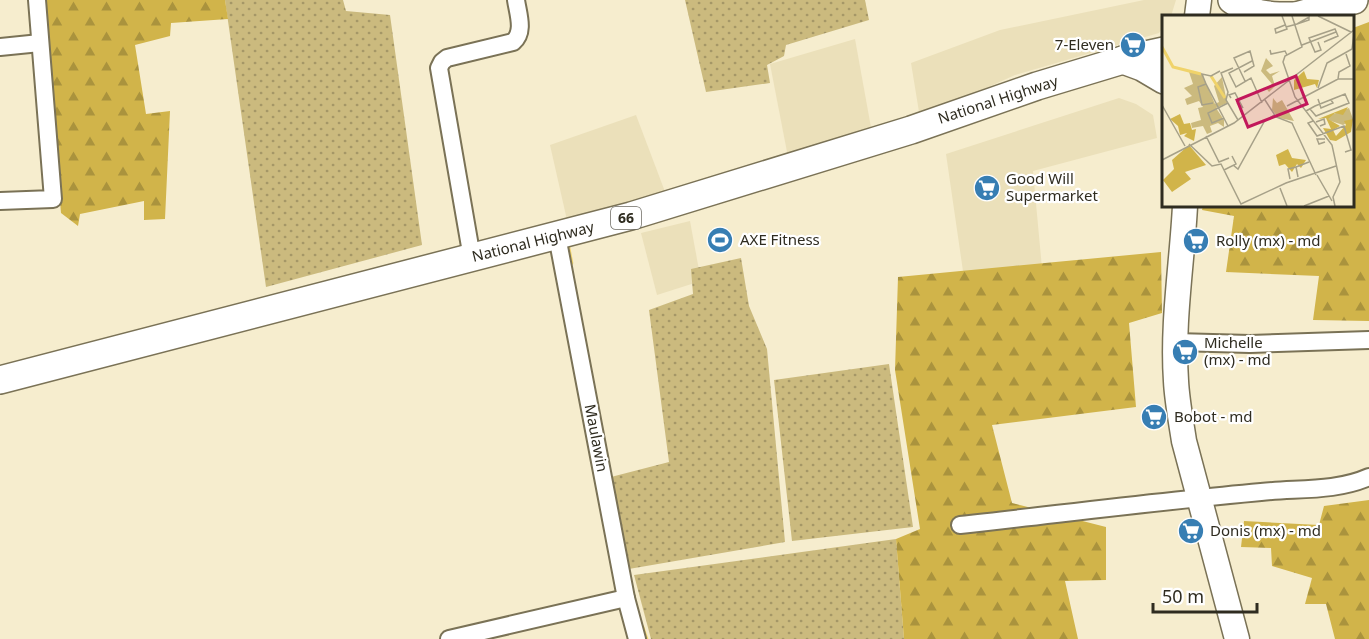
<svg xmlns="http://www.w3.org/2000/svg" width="1369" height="639" font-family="'Noto Sans',sans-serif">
  <defs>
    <pattern id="grass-dots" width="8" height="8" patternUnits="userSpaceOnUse" patternTransform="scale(1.5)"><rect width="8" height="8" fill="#cbba7e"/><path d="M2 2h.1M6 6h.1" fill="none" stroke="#a59767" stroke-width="1.8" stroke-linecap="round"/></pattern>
    <pattern id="forest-firs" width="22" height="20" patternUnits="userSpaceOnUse" patternTransform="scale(1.5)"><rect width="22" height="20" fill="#d1b44a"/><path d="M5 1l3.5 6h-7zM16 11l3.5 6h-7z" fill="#aa933d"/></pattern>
  </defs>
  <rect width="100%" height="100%" fill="#f6edce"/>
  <!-- built -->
  <g fill="#ebe0ba">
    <polygon points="1144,0 1176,0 1171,16 1164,16 1163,27 1159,33 1015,75 920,118 911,63 1000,30"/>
    <polygon points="855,39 872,133 788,157 770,64"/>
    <polygon points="1119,98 1136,104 1153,115 1157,138 1033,171 1043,279 966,292 946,154"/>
    <polygon points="636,115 667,197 567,220 550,145"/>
    <polygon points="690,221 701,281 657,295 641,233"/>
  </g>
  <!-- grass -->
  <g fill="url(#grass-dots)">
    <polygon points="225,0 343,0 346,11 390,15 422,245 266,287"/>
    <polygon points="685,0 865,0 869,20 786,45 784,56 767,65 770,83 706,92"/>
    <polygon points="741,258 749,306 767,349 785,542 623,570 611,477 669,462 649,310 693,294 691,269"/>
    <polygon points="889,364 913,527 792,541 774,380"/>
    <polygon points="896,539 904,639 651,639 634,575"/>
  </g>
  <!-- forest -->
  <g fill="url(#forest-firs)">
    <polygon points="43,0 225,0 228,19 171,23 170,36 135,45 146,114 170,111 165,219 144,220 144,201 80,214 78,226 61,213"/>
    <polygon points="1369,22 1369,321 1313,320 1319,276 1226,272 1234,216 1202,210 1203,206 1352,206 1352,99 1355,65 1353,64 1353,28"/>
    <polygon points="1161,252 1162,313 1129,323 1136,407 992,425 1012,503 1106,527 1106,580 1065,581 1078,639 904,639 896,539 920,529 895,370 898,277"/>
    <polygon points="1369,500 1369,639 1335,639 1326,604 1305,604 1312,578 1272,566 1271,548 1241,547 1244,521 1319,525 1324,506"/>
  </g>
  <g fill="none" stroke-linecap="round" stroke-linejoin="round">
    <!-- stream -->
    <g stroke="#f0d36a" stroke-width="4.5">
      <polyline points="567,242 571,263"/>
      <polyline points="642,627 646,639"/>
    </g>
    <!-- street casing -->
    <g stroke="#7a7256" stroke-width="20">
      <g id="street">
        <polyline points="0,47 40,43"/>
        <polyline points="0,201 53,199 37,0"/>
        <polyline points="557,236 626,598 637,639"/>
        <path d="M472,258L439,68L442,62L447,58L513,42C525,32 518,14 516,0"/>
        <polyline points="1175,342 1250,344 1369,340"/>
        <path d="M960,525C1060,514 1161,501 1261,492C1297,488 1335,492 1369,477"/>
        <polyline points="449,639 626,598"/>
      </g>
    </g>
    <!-- secondary casing -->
    <g stroke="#7a7256" stroke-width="27">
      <g id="secondary">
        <polyline points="1197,16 1199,0"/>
        <path d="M1185,206C1182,264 1172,323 1176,381C1177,401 1181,421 1184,441L1237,639"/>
      </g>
    </g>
    <!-- primary casing -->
    <g stroke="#7a7256" stroke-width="30">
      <g id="primary">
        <path d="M1232,0C1255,17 1271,16 1298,16"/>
        <polyline points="1296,16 1354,0"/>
        <polyline points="1123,60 1142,67 1164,80"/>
        <polyline points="0,380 631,216 911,130 1037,86 1123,60 1164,51"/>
      </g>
    </g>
    <!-- street -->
    <use href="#street" stroke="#fff" stroke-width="16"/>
    <!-- secondary -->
    <use href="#secondary" stroke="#fff" stroke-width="24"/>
    <!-- primary -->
    <use href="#primary" stroke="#fff" stroke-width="27"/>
  </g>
  <!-- icons -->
  <defs>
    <g id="supermarket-disc" transform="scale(1.35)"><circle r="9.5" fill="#377eb3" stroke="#fff"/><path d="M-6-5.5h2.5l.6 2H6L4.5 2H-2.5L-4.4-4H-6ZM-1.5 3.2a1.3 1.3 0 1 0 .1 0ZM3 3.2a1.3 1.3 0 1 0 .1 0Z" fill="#fff"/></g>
    <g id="stadium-disc" transform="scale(1.35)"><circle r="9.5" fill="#377eb3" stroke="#fff"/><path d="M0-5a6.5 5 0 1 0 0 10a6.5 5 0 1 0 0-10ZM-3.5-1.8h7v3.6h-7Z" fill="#fff"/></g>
  </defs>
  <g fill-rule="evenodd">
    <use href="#supermarket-disc" x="1133" y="45"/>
    <use href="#supermarket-disc" x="987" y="188"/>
    <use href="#stadium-disc" x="720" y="240"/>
    <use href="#supermarket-disc" x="1196" y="241"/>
    <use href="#supermarket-disc" x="1185" y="352"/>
    <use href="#supermarket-disc" x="1154" y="417"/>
    <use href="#supermarket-disc" x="1191" y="531"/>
  </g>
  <g text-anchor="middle" stroke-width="4.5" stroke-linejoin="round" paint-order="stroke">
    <!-- shield labels -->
    <rect fill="#fff" stroke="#6d6b63" stroke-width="1.5" x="611" y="207" width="30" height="22" rx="4.5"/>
    <g font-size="14" font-weight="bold" fill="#2f2c20">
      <text x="626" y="223">66</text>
    </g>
    <!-- poi labels -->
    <g font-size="15" fill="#2f2c20" stroke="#fff" text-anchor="start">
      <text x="1114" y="50" text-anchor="end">7-Eleven</text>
      <text x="1006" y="184">Good Will<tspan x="1006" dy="17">Supermarket</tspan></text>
      <text x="740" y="245">AXE Fitness</text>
      <text x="1216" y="246">Rolly (mx) - md</text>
      <text x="1204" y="348">Michelle<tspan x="1204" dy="17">(mx) - md</tspan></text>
      <text x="1174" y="422">Bobot - md</text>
      <text x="1210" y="536">Donis (mx) - md</text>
    </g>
    <!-- street labels -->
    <g font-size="15" fill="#2f2c20" stroke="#fff">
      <text transform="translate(998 100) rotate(-18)" y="5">National Highway</text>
      <text transform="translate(533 242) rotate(-14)" y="5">National Highway</text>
      <text transform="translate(596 438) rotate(79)" y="5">Maulawin</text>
    </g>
  </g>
  <!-- overview -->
  <g transform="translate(1162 15)">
    <rect width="192" height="192" fill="#f6edce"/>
    <path d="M104,43L111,51L104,55L108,59L118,56L110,61L113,71L107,77L104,73L110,69L99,56ZM27,57L40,59L53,89L57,87L52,71L60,62L65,88L54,93L62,105V112L56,108L48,111L50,117L45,119L41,111L30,113L29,108L39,105L36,93L41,92L37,86L25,90L23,84L30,81L22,73L31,69ZM111,83L115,88L120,85L132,106L117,103L110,95ZM187,93L191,104L181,110L166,105V101Z" fill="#cbba7e"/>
    <path d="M142,56L145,64L157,65L155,73L153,69L132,75V65ZM186,92L181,100L173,98L166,104L178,111L171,115L174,121L184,110L182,106L191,104L189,117L174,126L168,125L161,113L169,114L164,103L156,104ZM18,99L22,109L28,108L30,115L34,114L32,126L22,121L25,118L18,120L16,111L8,104ZM27,130L44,150L23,157L29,164L10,177L1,165L12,154L10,145ZM126,134L130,143L144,145L139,153L135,149L130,157L123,149L117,151L114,140Z" fill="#d1b44a"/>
    <path fill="none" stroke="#f0d36a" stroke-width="3" d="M0,32L11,52L39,59M49,61L63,83"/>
    <path fill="none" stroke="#a6a088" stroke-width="1.5" d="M120,1L125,14L114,18L113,14L123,10M130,1L140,32L123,41L121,47L133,82L170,130L178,167L171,182L173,191M156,1L189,17M124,12L135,9L147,5V2L135,9M156,27L159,35L153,37L147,23L173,14L176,21L162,27M140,30L174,17M108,35L109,39L123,36L125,40M90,46L67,58L74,72L89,63L100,88M71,53L59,58L66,77L64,85L76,105M82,57L92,51L88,36L72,43L83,66M176,64L177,57L188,51L184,39M44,69L40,59L49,61L58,56M156,73L165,48L190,34L192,19M69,83L67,80L73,78L81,93L75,88M156,84L159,93L171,88L169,85M103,85L114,102L130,108L154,160M51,88L40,90L36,72L44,69L66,111M0,90L23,131M125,91L176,64H192M144,96L153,91L183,79L187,88L154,101L148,94M62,103L50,108L46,98L66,88M151,106L146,108L155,121L182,111L189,135L183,137M154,107L162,104L163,109L158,111M44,121L57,147L67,143M163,127L157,129L155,124H163M27,129L50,151L59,149L79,189L124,168L174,151M0,145L72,108L192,15M71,150L76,154L102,107L112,100M62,155L74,149L70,141M155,160L170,186M136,162L134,152L147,147M128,164L126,154L134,152M118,173L125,191M142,191L167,181"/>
    <path fill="#c2185b" fill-opacity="0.15" stroke="#c2185b" stroke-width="3" d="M134,61L145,89L86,112L75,85Z"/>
    <rect width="192" height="192" fill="none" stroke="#2f2c20" stroke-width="3"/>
  </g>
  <!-- scale -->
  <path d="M1153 603v9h104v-9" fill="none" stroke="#2f2c20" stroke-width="3"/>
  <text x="1162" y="603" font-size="18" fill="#2f2c20" stroke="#ffffff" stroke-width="4.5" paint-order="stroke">50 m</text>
</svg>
